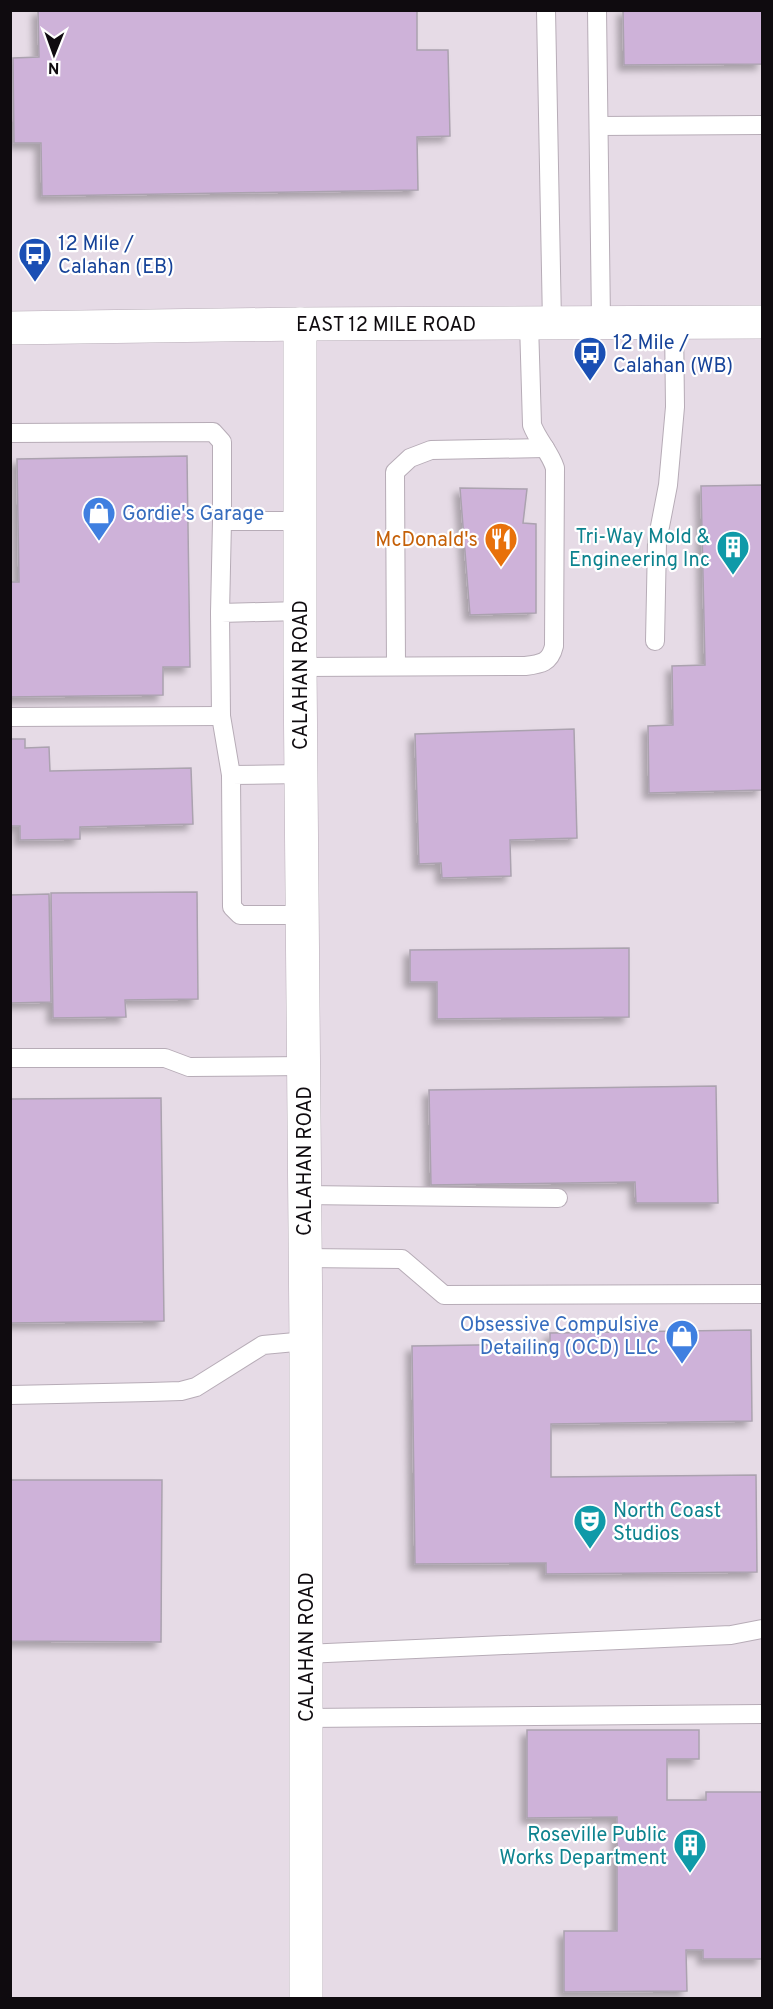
<svg xmlns="http://www.w3.org/2000/svg" width="773" height="2009" font-family="Overpass,sans-serif">
  <defs>
    <filter id="shadow"><feDropShadow dx="-5.5" dy="5.5" stdDeviation="3" flood-color="#0004"/></filter>
  </defs>
  <rect width="100%" height="100%" fill="#e6dbe6"/>
  <!-- building -->
  <g fill="#ceb2d9" stroke="#aba2af" stroke-width="1.5" filter="url(#shadow)">
    <polygon points="38,10 417,10 417,50 448,50 450,136 417,137 418,190 42,196 41,143 14,143 13,58 39,57"/>
    <polygon points="623,10 762,10 762,64 624,65"/>
    <polygon points="187,456 190,667 163,667 163,695 10,697 10,582 19,582 17,459"/>
    <polygon points="762,485 762,790 649,793 648,726 673,725 672,666 705,665 701,486"/>
    <polygon points="460,488 527,489 523,523 536,524 536,613 470,615"/>
    <polygon points="574,729 577,838 510,840 511,876 442,878 441,863 419,864 415,734"/>
    <polygon points="10,739 25,739 25,748 49,747 50,771 191,768 193,824 80,827 80,839 20,840 20,826 10,826"/>
    <polygon points="197,892 198,999 125,1000 126,1017 53,1018 51,893"/>
    <polygon points="49,894 51,1002 10,1003 10,895"/>
    <polygon points="629,948 629,1017 437,1019 437,982 410,982 410,950"/>
    <polygon points="716,1086 718,1203 636,1203 635,1182 431,1185 429,1090"/>
    <polygon points="161,1098 164,1321 10,1323 10,1099"/>
    <polygon points="751,1330 752,1421 551,1424 551,1477 756,1475 757,1572 546,1574 546,1563 415,1564 412,1346 550,1344 550,1333"/>
    <polygon points="10,1480 162,1480 161,1642 10,1641"/>
    <polygon points="527,1730 699,1730 699,1759 667,1759 667,1800 706,1800 706,1792 762,1792 762,1959 703,1959 703,1950 686,1950 687,1991 564,1992 564,1931 617,1931 617,1817 527,1818"/>
  </g>
  <g fill="none" stroke-linecap="round" stroke-linejoin="round">
    <!-- service casing -->
    <g stroke="#b7acb7" stroke-width="20">
      <g id="service">
        <polyline points="546,10 552,323"/>
        <polyline points="597,10 601,322"/>
        <polyline points="599,126 762,125"/>
        <polyline points="10,433 213,432 222,442 222,521"/>
        <polyline points="220,613 222,521 300,521"/>
        <polyline points="655,641 657,542 668,485 675,407 674,322"/>
        <polyline points="396,666 395,472 410,458 431,450 545,448"/>
        <path d="M300,667L525,666C541,664 550,663 554,646L555,468C550,452 538,441 532,425L529,323"/>
        <polyline points="10,717 221,716"/>
        <polyline points="301,774 231,775 232,907 240,915 302,915"/>
        <polyline points="231,775 221,716 220,613 300,611"/>
        <polyline points="10,1058 165,1058 189,1067 304,1066"/>
        <polyline points="304,1195 558,1198"/>
        <polyline points="304,1258 402,1259 444,1295 762,1294"/>
        <polyline points="10,1395 150,1392 181,1391 196,1387 263,1345 306,1341"/>
        <polyline points="305,1654 731,1635 762,1629"/>
        <polyline points="306,1718 762,1714"/>
      </g>
    </g>
    <!-- minor casing -->
    <g stroke="#b7acb7" stroke-width="34">
      <polyline id="minor" points="300,324 300,667 306,1341 306,1998"/>
    </g>
    <!-- secondary casing -->
    <g stroke="#b7acb7" stroke-width="34">
      <polyline id="secondary" points="10,328 300,324 762,322"/>
    </g>
    <!-- service -->
    <use href="#service" stroke="#fff" stroke-width="18"/>
    <!-- minor -->
    <use href="#minor" stroke="#fff" stroke-width="33"/>
    <!-- secondary -->
    <use href="#secondary" stroke="#fff" stroke-width="33"/>
  </g>
  <!-- icons -->
  <defs>
    <g id="bus-pin" transform="scale(1.725)"><path d="M0 17L-7.5 6A9.5 9.5 0 1 1 7.5 6Z" fill="#1a4fb4" stroke="#fff"/><path d="M-5-6H5V4H4V6H2V4H-2V6H-4V4H-5ZM-3.5-4V0h7V-4ZM-3.5 1.2v1.5H-2V1.2ZM2 1.2v1.5H3.5V1.2Z" fill="#fff"/></g>
    <g id="shop-pin" transform="scale(1.725)"><path d="M0 17L-7.5 6A9.5 9.5 0 1 1 7.5 6Z" fill="#3f7fe0" stroke="#fff"/><path d="M-5-2.5h2.3a2.7 3.5 0 0 1 5.4 0H5L5.5 6h-11ZM-1.5-2.5h3a1.5 2.3 0 0 0-3 0Z" fill="#fff"/></g>
    <g id="restaurant-pin" transform="scale(1.725)"><path d="M0 17L-7.5 6A9.5 9.5 0 1 1 7.5 6Z" fill="#e8710a" stroke="#fff"/><path d="M-5-6h1v4h1v-4h1v4h1v-4h1v5L-1.5 .5V6h-2V.5L-5-1ZM5-6V6H3V1.5H1.5Q1.5-4 5-6Z" fill="#fff"/></g>
    <g id="building-pin" transform="scale(1.725)"><path d="M0 17L-7.5 6A9.5 9.5 0 1 1 7.5 6Z" fill="#0f9aa8" stroke="#fff"/><path d="M-4-6H4V6H1V3H-1V6H-4ZM-2.5-4.3h1.7v1.8h-1.7ZM.8-4.3h1.7v1.8H.8ZM-2.5-1h1.7V.8h-1.7ZM.8-1h1.7V.8H.8Z" fill="#fff"/></g>
    <g id="theatre-pin" transform="scale(1.725)"><path d="M0 17L-7.5 6A9.5 9.5 0 1 1 7.5 6Z" fill="#0f9aa8" stroke="#fff"/><path d="M-5-5.5Q0-4 5-5.5V0Q5 5 0 6Q-5 5-5 0ZM-3.3-2.5H-1v1.5H-3.3ZM1-2.5H3.3v1.5H1ZM-2.8 1Q0 5.5 2.8 1Z" fill="#fff"/></g>
  </defs>
  <g fill-rule="evenodd">
    <use href="#bus-pin" x="35" y="254"/>
    <use href="#bus-pin" x="590" y="353"/>
    <use href="#shop-pin" x="99" y="513"/>
    <use href="#restaurant-pin" x="501" y="539"/>
    <use href="#building-pin" x="733" y="547"/>
    <use href="#shop-pin" x="682" y="1336"/>
    <use href="#theatre-pin" x="590" y="1521"/>
    <use href="#building-pin" x="690" y="1845"/>
  </g>
  <g text-anchor="middle" stroke-width="4.5" stroke-linejoin="round" paint-order="stroke">
    <!-- transit labels -->
    <g font-size="20" fill="#164399" stroke="#fff" text-anchor="start">
      <text x="58" y="250">12 Mile /<tspan x="58" dy="23">Calahan (EB)</tspan></text>
      <text x="613" y="349">12 Mile /<tspan x="613" dy="23">Calahan (WB)</tspan></text>
    </g>
    <!-- street labels -->
    <g font-size="20" fill="#0f0b0f" stroke="#fff">
      <text x="386" y="331">EAST 12 MILE ROAD</text>
      <text transform="translate(300 675) rotate(-90)" y="7">CALAHAN ROAD</text>
      <text transform="translate(304 1161) rotate(-90)" y="7">CALAHAN ROAD</text>
      <text transform="translate(306 1647) rotate(-90)" y="7">CALAHAN ROAD</text>
    </g>
    <!-- shop labels -->
    <g font-size="20" fill="#366cbe" stroke="#fff" text-anchor="start">
      <text x="122" y="520">Gordie's Garage</text>
      <text x="659" y="1331" text-anchor="end">Obsessive Compulsive<tspan x="659" dy="23">Detailing (OCD) LLC</tspan></text>
    </g>
    <!-- culture labels -->
    <g font-size="20" fill="#0d838f" stroke="#fff" text-anchor="end">
      <text x="710" y="543">Tri-Way Mold &amp;<tspan x="710" dy="23">Engineering Inc</tspan></text>
      <text x="613" y="1517" text-anchor="start">North Coast<tspan x="613" dy="23">Studios</tspan></text>
      <text x="667" y="1841">Roseville Public<tspan x="667" dy="23">Works Department</tspan></text>
    </g>
    <!-- food labels -->
    <g font-size="20" fill="#c56008" stroke="#fff" text-anchor="end">
      <text x="478" y="546">McDonald's</text>
    </g>
  </g>
  <!-- border -->
  <rect width="773" height="2009" fill="none" stroke="#0f0b0f" stroke-width="24"/>
  <!-- north arrow -->
  <g transform="translate(54 54) rotate(181)" stroke="#ffffff" stroke-width="4.5" paint-order="stroke">
  <path d="M0-4.5L10 22L0 15L-10 22Z" fill="#0f0b0f"/>
  <text y="-9" font-size="16" font-weight="bold" text-anchor="middle" fill="#0f0b0f">N</text>
  </g>
</svg>
